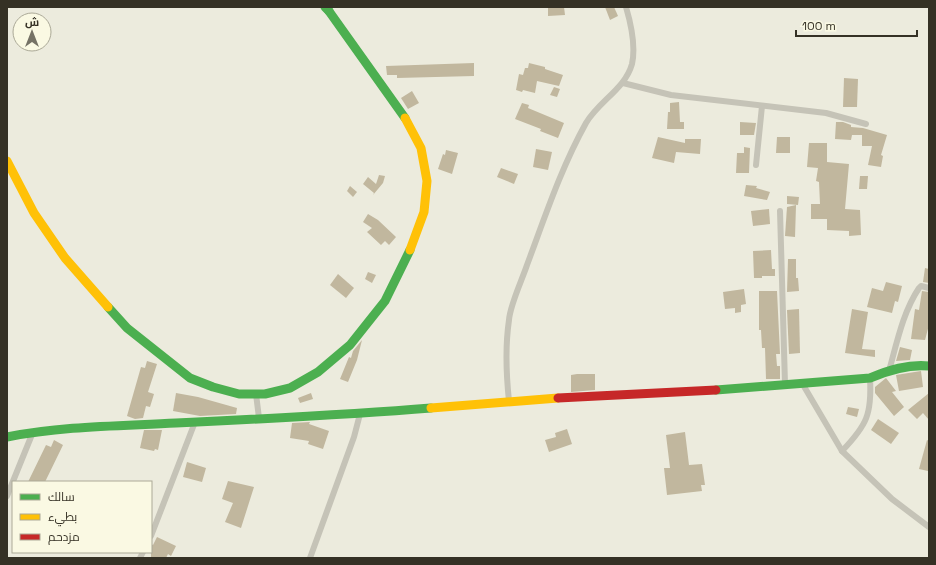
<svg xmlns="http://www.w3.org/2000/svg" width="936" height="565" font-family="'Space Grotesk',Cairo,sans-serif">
  <rect width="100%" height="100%" fill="#ecebdd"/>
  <!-- building -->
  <g fill="#c1b79e">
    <polygon points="548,7 564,7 565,15 548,16"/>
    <polygon points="605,7 614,7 618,16 610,20"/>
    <polygon points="474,63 474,76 397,78 397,75 387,75 386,66"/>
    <polygon points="529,63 545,67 545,69 563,75 559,86 537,81 535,93 523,90 522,92 516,90 519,74 523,75 525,68 528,68"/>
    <polygon points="844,78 858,79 857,107 843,107"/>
    <polygon points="554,87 560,89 557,97 550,95"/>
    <polygon points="412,91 419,103 408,109 401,98"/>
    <polygon points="679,102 680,122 684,122 684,129 667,129 668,112 670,112 670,103"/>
    <polygon points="522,103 529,105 528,108 564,123 558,138 540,131 541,129 515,119"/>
    <polygon points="740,122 756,123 754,135 740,135"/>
    <polygon points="836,122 843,122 851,125 851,127 863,128 887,135 881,155 883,156 881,167 868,165 872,146 862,146 862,135 852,135 851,140 835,139"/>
    <polygon points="658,137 685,143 685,139 701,139 700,154 676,152 674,163 652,158"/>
    <polygon points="777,137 790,137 790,153 776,153"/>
    <polygon points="809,143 827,143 827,162 849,164 845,209 860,210 861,235 849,236 849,231 827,230 827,219 811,219 811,204 820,204 819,182 816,181 818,168 807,167"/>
    <polygon points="744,147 750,148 749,173 736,173 737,153 744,153"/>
    <polygon points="536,149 552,152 548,170 533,167"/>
    <polygon points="446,150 458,153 452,174 438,169 443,154 445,155"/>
    <polygon points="501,168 518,174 514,184 497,177"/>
    <polygon points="379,175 385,176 383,183 373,195 374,193 363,184 368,177 376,184"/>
    <polygon points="860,176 868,176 867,189 859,189"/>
    <polygon points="746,185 757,186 756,188 770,192 767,200 744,196"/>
    <polygon points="350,186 357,192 353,197 347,191"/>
    <polygon points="787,196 799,197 798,205 787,204"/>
    <polygon points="796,205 795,237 785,236 787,207"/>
    <polygon points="769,209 770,224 753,226 751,211"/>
    <polygon points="368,214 378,220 396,237 389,245 385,241 381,245 367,232 372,228 363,222"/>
    <polygon points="771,250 772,269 775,269 775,276 762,276 762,278 754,278 753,251"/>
    <polygon points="788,259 796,259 796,278 798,278 799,291 787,292"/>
    <polygon points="925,268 929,269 929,283 923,282"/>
    <polygon points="368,272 376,275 372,283 365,279"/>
    <polygon points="338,274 354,288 346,298 330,285"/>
    <polygon points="886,282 902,286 898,302 895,301 892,313 867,307 872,288 883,291"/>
    <polygon points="744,289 746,304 741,305 741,312 735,313 735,308 725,309 723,292"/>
    <polygon points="759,291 777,291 780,354 776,354 777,366 780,366 780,379 766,379 765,348 762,348 761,330 759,330"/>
    <polygon points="922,291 929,292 929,325 925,340 911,339 915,309 919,310"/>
    <polygon points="799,309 800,353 789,354 787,310"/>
    <polygon points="852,309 868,312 862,349 875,350 875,357 845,353"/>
    <polygon points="362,340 357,360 348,382 340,379 349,357 351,358 353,351"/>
    <polygon points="900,347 912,350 910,360 896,361"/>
    <polygon points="147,361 157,364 148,392 154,394 150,407 146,406 143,418 135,419 127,416 141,367 145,368"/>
    <polygon points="921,371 923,387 899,391 896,375"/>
    <polygon points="577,374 595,374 595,390 571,392 571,375"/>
    <polygon points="886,378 896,391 892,392 904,407 894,416 875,393 875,387"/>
    <polygon points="176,393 198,397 237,408 236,414 200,416 173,411"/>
    <polygon points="311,393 313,399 300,403 298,398"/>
    <polygon points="929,393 929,420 923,413 917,419 908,410"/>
    <polygon points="848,407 859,409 857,417 846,414"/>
    <polygon points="878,419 899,433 891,444 871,430"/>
    <polygon points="310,422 309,424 329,431 323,449 308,444 309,441 290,438 292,423"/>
    <polygon points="567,429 572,444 549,452 545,440 556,437 555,433"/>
    <polygon points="144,430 162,430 158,450 155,449 154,451 140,448"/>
    <polygon points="685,432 689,465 702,464 705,485 701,485 702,491 667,495 664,468 670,468 666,435"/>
    <polygon points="54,440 63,445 45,482 28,482 46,445 51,447"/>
    <polygon points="927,440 929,441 929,467 928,471 919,469"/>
    <polygon points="187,462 206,468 202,482 183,477"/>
    <polygon points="228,481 254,487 241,528 225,522 233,503 222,499"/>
    <polygon points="157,537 176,546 171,556 168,554 166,558 151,558 151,544 153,545"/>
  </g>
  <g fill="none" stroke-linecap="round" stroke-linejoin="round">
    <!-- street -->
    <g stroke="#c5c3b7" stroke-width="6">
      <polyline points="623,83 671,95 826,113 866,124"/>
      <polyline points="756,165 762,106"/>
      <polyline points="780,211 785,384"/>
      <path d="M889,371C897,342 903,312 919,288L921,286L929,288"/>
      <polyline points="802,383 842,451 892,499 929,527"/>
      <polyline points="256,394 259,418"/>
      <path d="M509,401C506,373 505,347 509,320C510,305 522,280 527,265C545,217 561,168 586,123C599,101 625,89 632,64C636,46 631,24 626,7"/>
      <path d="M842,451C867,425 872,414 870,378"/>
      <polyline points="7,496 33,432"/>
      <polyline points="151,536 195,422"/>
      <polyline points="140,558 143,552"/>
      <polyline points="310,558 354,437 360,414"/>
    </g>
    <!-- fast -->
    <g stroke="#4caf50" stroke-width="9">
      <polyline points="325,7 329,11"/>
      <polyline points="326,7 405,118"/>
      <polyline points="108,307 127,328 190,378 213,387 239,394 265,394 290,388 318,372 350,345 385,301 410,250"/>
      <path d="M716,390L870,378C889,370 908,364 929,366"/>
      <path d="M7,437C62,426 120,426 176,423C261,419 346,415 431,408"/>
    </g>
    <!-- slow -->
    <g stroke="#ffc107" stroke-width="9">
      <polyline points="405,118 421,148 427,181 424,212 410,250"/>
      <polyline points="7,161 34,213 65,258 108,307"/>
      <polyline points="431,408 558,398"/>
    </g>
    <!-- jam -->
    <polyline stroke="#c62828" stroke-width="9" points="558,398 716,390"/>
  </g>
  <!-- border -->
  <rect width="936" height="565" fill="none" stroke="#353125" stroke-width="16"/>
  <!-- legend -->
  <rect x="12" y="481" width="140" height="72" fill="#faf9e3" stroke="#aba997"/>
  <rect x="20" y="494" width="20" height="6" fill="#4caf50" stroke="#aba997"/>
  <text x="48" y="501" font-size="12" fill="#353125">سالك</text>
  <rect x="20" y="514" width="20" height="6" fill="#ffc107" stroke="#aba997"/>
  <text x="48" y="521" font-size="12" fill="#353125">بطيء</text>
  <rect x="20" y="534" width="20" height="6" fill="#c62828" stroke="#aba997"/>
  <text x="48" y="541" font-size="12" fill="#353125">مزدحم</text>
  <!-- north arrow -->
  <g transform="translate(32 32)"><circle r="19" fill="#faf9e3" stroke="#aba997"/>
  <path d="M0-3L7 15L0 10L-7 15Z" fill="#757265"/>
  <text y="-6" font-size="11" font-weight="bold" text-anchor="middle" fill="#353125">ش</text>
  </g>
  <!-- scale -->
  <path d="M796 30v6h121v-6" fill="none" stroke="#353125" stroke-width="2"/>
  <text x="802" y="30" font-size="12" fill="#353125" stroke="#faf9e3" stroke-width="3" paint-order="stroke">100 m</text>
</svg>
